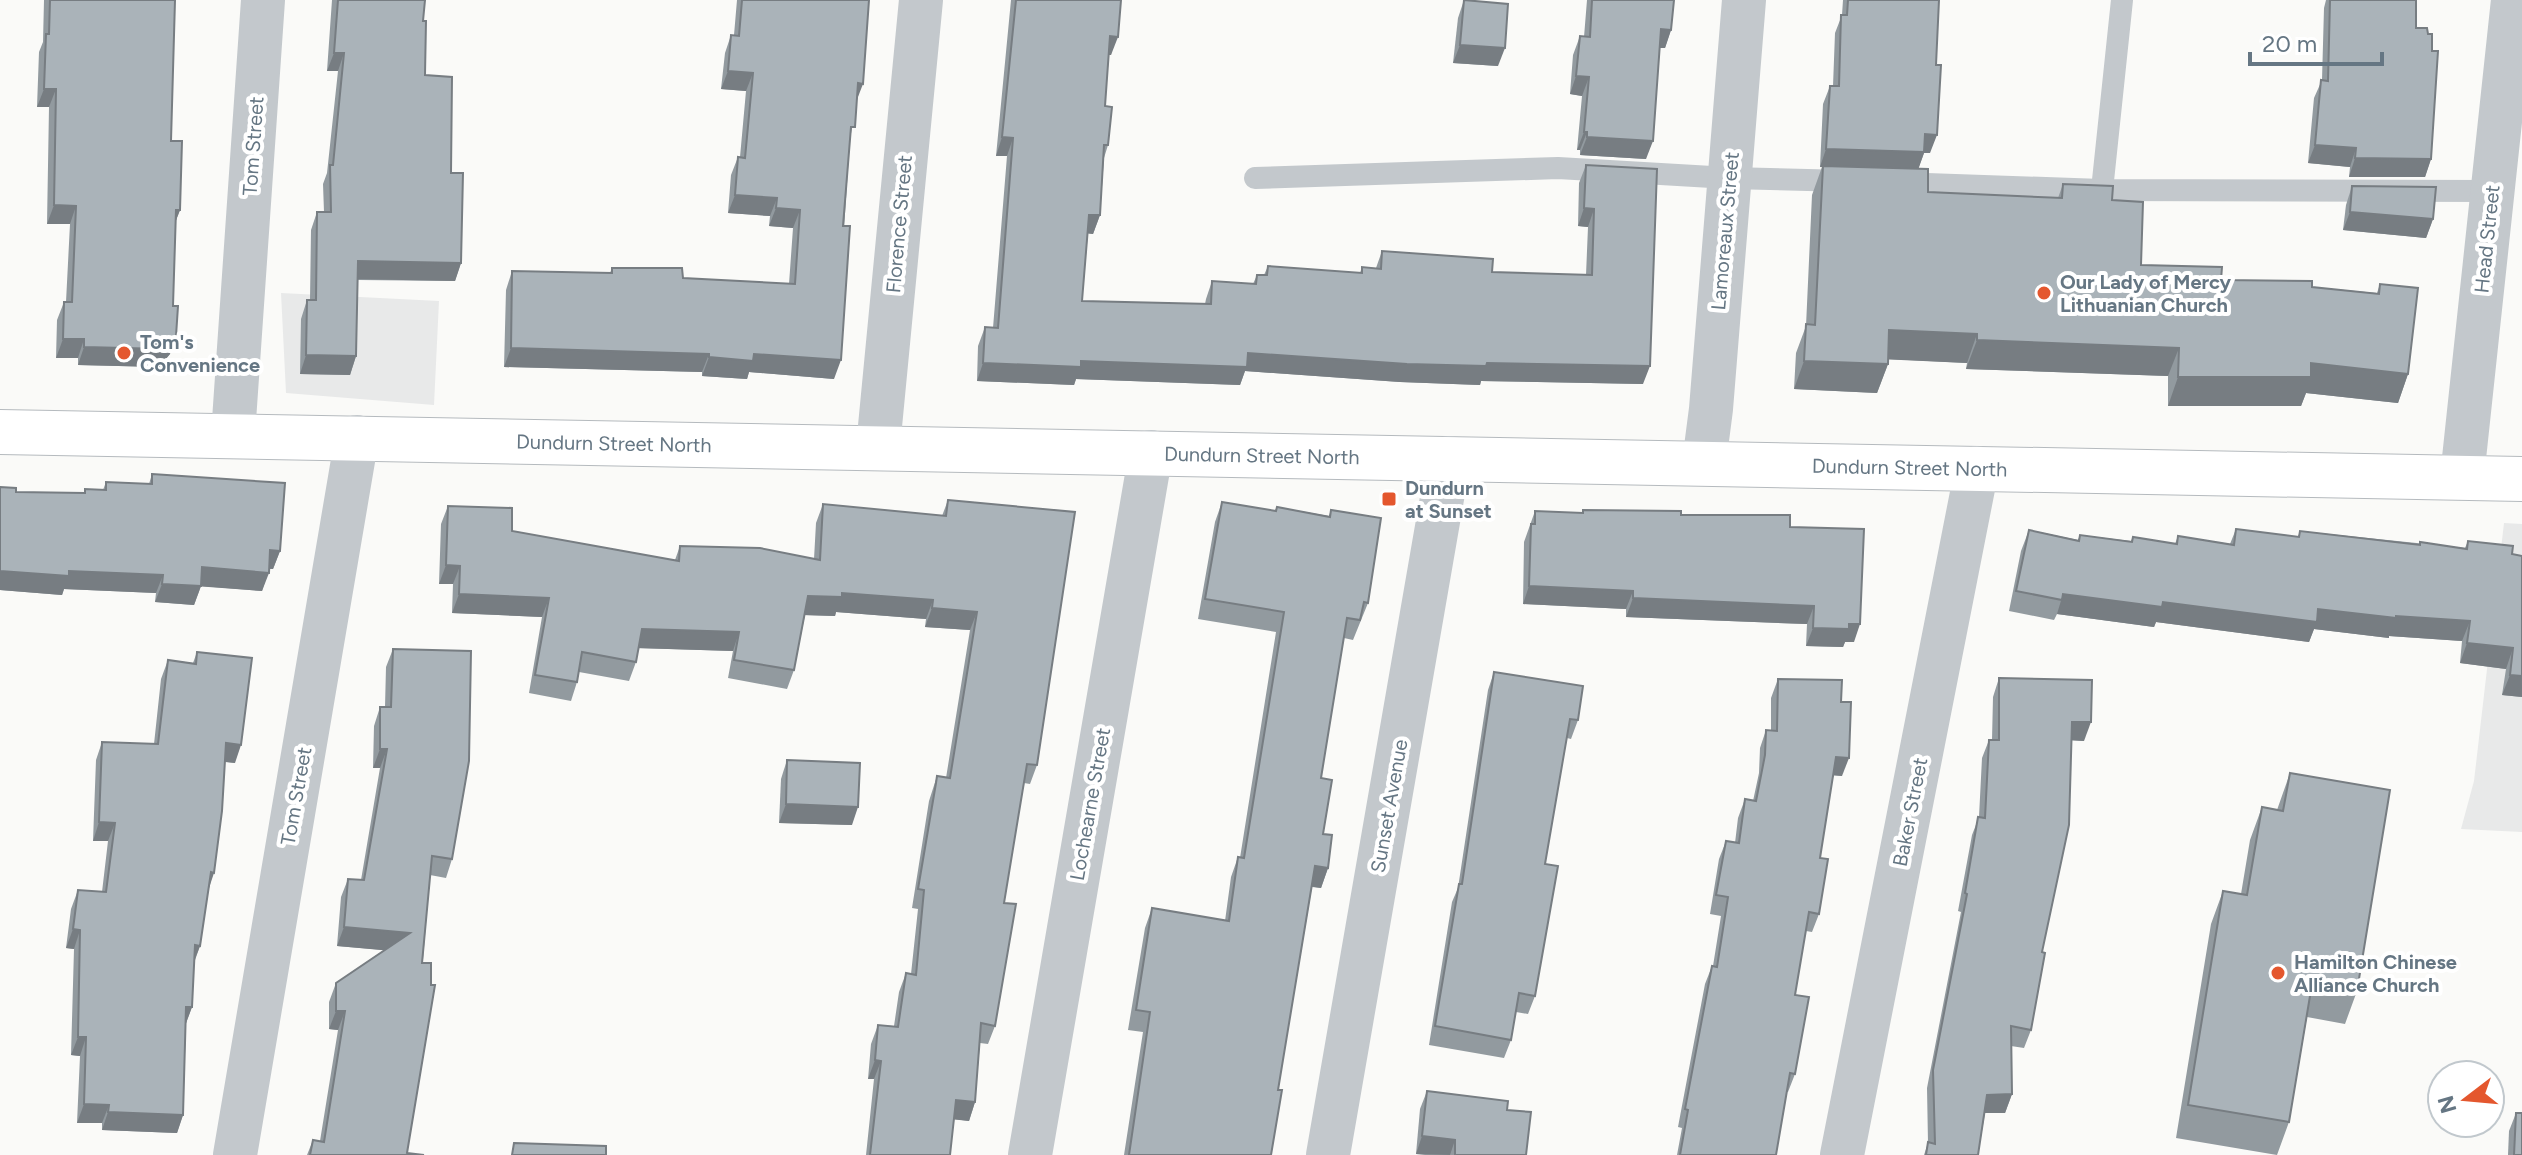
<svg xmlns="http://www.w3.org/2000/svg" width="2522" height="1155" font-family="Figtree,sans-serif">
  <rect width="100%" height="100%" fill="#fafaf8"/>
  <!-- built -->
  <g fill="#e8e9e9">
    <polygon points="281,293 439,301 434,405 286,393"/>
    <polygon points="2504,523 2522,524 2522,832 2461,829 2474,781"/>
  </g>
  <g fill="none" stroke-linecap="round" stroke-linejoin="round">
    <!-- primary casing -->
    <g stroke="#b5babe" stroke-width="46">
      <g id="primary">
        <path id="s1" d="M0,432L2522,479"/>
      </g>
    </g>
    <!-- service -->
    <g stroke="#c3c8cc" stroke-width="22">
      <polyline points="1255,178 1558,168 1729,178 1847,181"/>
      <polyline points="1898,183 2102,190 2492,191"/>
      <polyline points="2102,190 2122,0"/>
    </g>
    <!-- minor -->
    <g stroke="#c3c8cc" stroke-width="44">
      <polyline points="233,435 263,0"/>
      <polyline points="878,447 921,0"/>
      <polyline points="1704,463 1711,409 1744,0"/>
      <polyline points="2462,477 2513,0"/>
      <polyline points="235,1155 357,437"/>
      <polyline points="1030,1155 1151,452"/>
      <polyline points="1328,1155 1449,458"/>
      <polyline points="1842,1155 1977,468"/>
    </g>
    <!-- primary -->
    <use href="#primary" stroke="#fff" stroke-width="44"/>
  </g>
  <!-- wall -->
  <g fill="#929a9f">
    <polygon points="44,0 175,0 171,141 180,210 175,223 170,354 159,367 78,365 78,358 56,358 57,320 64,302 66,302 70,224 47,224 49,107 37,107 39,52 43,42"/>
    <polygon points="332,0 425,0 423,21 425,75 451,173 461,263 455,281 358,280 356,356 350,375 300,374 301,319 307,300 310,300 311,230 317,212 324,212 323,184 327,173 338,71 327,71"/>
    <polygon points="737,0 869,0 857,100 850,139 834,379 749,372 747,379 702,376 702,372 504,367 506,290 512,271 610,273 612,268 683,278 789,284 793,228 769,226 770,216 728,213 731,175 738,157 740,157 746,91 721,89 725,53 731,35 734,35"/>
    <polygon points="1011,0 1121,0 1111,55 1109,55 1105,106 1108,145 1104,158 1100,215 1093,234 1088,233 1082,301 1205,304 1206,299 1212,281 1253,284 1257,275 1264,275 1268,266 1360,273 1362,267 1376,268 1382,251 1492,272 1586,275 1588,227 1578,226 1579,183 1586,165 1643,384 1481,381 1480,385 1400,382 1245,371 1240,385 1076,379 1074,385 977,381 978,346 985,327 993,328 1007,156 996,156"/>
    <polygon points="1464,0 1498,66 1453,63 1458,18"/>
    <polygon points="1587,0 1674,0 1671,30 1665,48 1660,48 1646,159 1580,155 1580,150 1577,150 1582,96 1570,94 1573,55 1580,36 1584,37"/>
    <polygon points="1843,0 1939,0 1930,153 1924,153 1918,169 1928,192 2058,198 2063,184 2112,200 2141,265 2221,280 2312,287 2377,293 2380,284 2408,374 2398,403 2306,393 2301,406 2168,406 2168,376 1966,369 1967,363 1888,359 1888,364 1877,393 1794,389 1796,353 1806,326 1812,195 1822,167 1820,167 1823,104 1830,86 1833,86 1835,33 1842,15"/>
    <polygon points="2326,0 2416,0 2416,28 2431,159 2425,177 2349,177 2350,167 2308,163 2314,98 2322,80 2324,8"/>
    <polygon points="2352,186 2433,219 2426,238 2343,230 2346,205"/>
    <polygon points="152,474 280,551 273,569 269,569 262,591 201,586 194,605 155,602 156,593 64,589 62,595 0,590 0,487 16,492 84,493 85,489 103,490 106,482 149,484"/>
    <polygon points="948,500 1037,765 1030,784 1024,783 1004,903 995,1026 988,1044 980,1043 975,1102 969,1121 954,1119 950,1155 866,1155 874,1079 868,1079 871,1044 878,1025 894,1026 899,992 906,973 911,974 918,909 912,908 929,801 937,776 946,778 970,630 925,627 926,619 836,612 835,616 805,615 794,670 787,689 728,678 733,651 638,648 636,662 629,681 579,672 577,682 571,701 529,693 542,617 452,613 453,584 439,584 441,524 448,506 512,531 675,560 680,546 814,559 816,523 823,504 942,516"/>
    <polygon points="1222,502 1275,511 1277,507 1329,516 1331,510 1368,603 1353,640 1344,638 1321,778 1323,834 1328,868 1321,888 1312,887 1278,1090 1271,1155 1124,1155 1143,1032 1128,1030 1145,928 1152,908 1225,921 1231,877 1238,857 1240,858 1276,632 1198,619 1215,522"/>
    <polygon points="1583,510 1681,515 1790,527 1854,642 1845,642 1843,647 1806,646 1807,624 1626,617 1626,609 1523,604 1524,542 1535,511 1582,513"/>
    <polygon points="2236,529 2298,537 2300,531 2465,548 2468,541 2512,554 2522,697 2502,695 2506,669 2460,663 2462,641 2389,636 2389,638 2314,629 2309,642 2156,622 2154,627 2057,614 2054,620 2009,611 2021,551 2029,530 2078,540 2080,535 2131,541 2133,537 2175,544 2178,536 2230,544"/>
    <polygon points="393,649 452,859 446,878 430,875 407,1153 424,1155 307,1155 313,1140 320,1141 338,1030 329,1029 329,1002 336,983 384,950 337,946 341,897 348,879 361,880 380,768 373,768 374,726 380,707 385,707 386,667"/>
    <polygon points="197,652 235,763 225,762 200,946 194,963 192,1007 186,1023 183,1115 177,1133 102,1130 102,1123 77,1123 80,1056 71,1055 74,949 66,948 71,909 78,890 102,892 108,841 93,841 96,760 102,742 154,744 161,679 168,660 193,663"/>
    <polygon points="1494,672 1578,720 1571,739 1567,738 1545,864 1535,996 1528,1014 1516,1012 1511,1040 1504,1058 1429,1045 1452,902 1458,888 1488,690"/>
    <polygon points="1999,678 2084,741 2071,740 2031,1030 2024,1048 2011,1046 2012,1094 2005,1113 1985,1113 1978,1155 1924,1155 1928,1143 1927,1088 1961,912 1958,911 1972,835 1979,817 1982,758 1989,740 1992,740 1993,697"/>
    <polygon points="1778,679 1841,702 1842,776 1833,775 1820,858 1819,914 1812,932 1806,931 1795,995 1795,1074 1788,1092 1787,1092 1776,1155 1677,1155 1682,1128 1678,1127 1705,984 1712,966 1713,966 1721,916 1710,914 1719,859 1726,841 1735,843 1738,818 1745,799 1753,801 1759,773 1760,748 1766,730 1771,730 1771,698"/>
    <polygon points="787,760 852,825 779,823 781,779"/>
    <polygon points="2290,773 2357,991 2345,1024 2307,1017 2289,1122 2277,1155 2176,1138 2211,924 2223,891 2241,894 2250,840 2262,807 2277,810"/>
    <polygon points="1427,1091 1507,1110 1526,1155 1425,1155 1416,1154 1420,1109"/>
    <polygon points="2516,1113 2522,1155 2508,1155 2509,1131"/>
  </g>
  <!-- shaded-wall -->
  <g fill="#777d82">
    <polygon points="1661,29 1671,30 1665,48 1655,48"/>
    <polygon points="1110,36 1118,37 1111,55 1104,55"/>
    <polygon points="1460,45 1505,48 1498,66 1453,63"/>
    <polygon points="334,53 344,53 338,71 327,71"/>
    <polygon points="728,71 753,73 746,91 721,89"/>
    <polygon points="1576,76 1589,77 1582,96 1570,94"/>
    <polygon points="858,83 863,84 856,102"/>
    <polygon points="44,89 56,89 49,107 37,107"/>
    <polygon points="1584,132 1587,132 1580,150 1577,150"/>
    <polygon points="1925,134 1937,135 1930,153 1924,153 1918,170 1820,167 1826,149"/>
    <polygon points="1002,137 1013,138 1007,156 996,156"/>
    <polygon points="1587,137 1653,141 1646,159 1580,155"/>
    <polygon points="2315,145 2356,148 2350,167 2308,163"/>
    <polygon points="2355,158 2431,159 2425,177 2349,177"/>
    <polygon points="735,195 777,198 770,216 728,213"/>
    <polygon points="54,205 76,206 70,224 47,224"/>
    <polygon points="776,208 800,210 793,228 769,226"/>
    <polygon points="1584,208 1594,209 1588,227 1578,226"/>
    <polygon points="176,210 180,210 173,228"/>
    <polygon points="2350,212 2433,219 2426,238 2343,230"/>
    <polygon points="1089,215 1100,215 1093,234 1082,233"/>
    <polygon points="358,261 461,263 455,281 351,279"/>
    <polygon points="1889,330 1977,334 1967,363 1879,359"/>
    <polygon points="176,336 170,354 159,367 78,365 84,347"/>
    <polygon points="63,339 84,339 78,358 56,358"/>
    <polygon points="1977,340 2179,348 2168,376 1966,369"/>
    <polygon points="511,348 709,354 702,372 504,367"/>
    <polygon points="1248,353 1487,363 1650,366 1643,384 1481,381 1480,385 1400,382 1245,371 1240,385 1076,379 1074,385 977,381 983,363 1081,361"/>
    <polygon points="754,354 841,360 834,379 749,372 747,379 702,376 709,357"/>
    <polygon points="306,355 356,356 350,375 300,374"/>
    <polygon points="1804,361 1888,364 1877,393 1794,389"/>
    <polygon points="2311,363 2408,374 2398,403 2306,393 2301,406 2168,406 2178,377"/>
    <polygon points="270,550 280,551 273,569 263,568"/>
    <polygon points="446,565 460,566 453,584 439,584"/>
    <polygon points="202,567 269,573 262,591 195,586"/>
    <polygon points="0,571 69,571 163,575 156,593 64,589 62,595 0,590"/>
    <polygon points="162,584 201,586 194,605 155,602"/>
    <polygon points="1529,586 1633,591 1626,609 1523,604"/>
    <polygon points="842,593 933,600 926,619 836,612 835,616 802,615 808,596"/>
    <polygon points="459,594 549,598 542,617 452,613"/>
    <polygon points="2063,594 2163,602 2318,609 2470,621 2462,641 2389,636 2389,638 2314,629 2309,642 2156,622 2154,627 2057,614"/>
    <polygon points="1633,598 1814,606 1807,624 1626,617"/>
    <polygon points="932,608 977,612 970,630 925,627"/>
    <polygon points="1849,624 1860,624 1854,642 1845,642 1843,647 1806,646 1813,628"/>
    <polygon points="642,629 739,632 733,651 635,648"/>
    <polygon points="2467,643 2513,648 2506,669 2460,663"/>
    <polygon points="2510,675 2522,676 2522,697 2502,695"/>
    <polygon points="2072,722 2091,722 2084,741 2065,740"/>
    <polygon points="226,743 241,745 235,763 219,761"/>
    <polygon points="380,749 387,749 380,768 373,768"/>
    <polygon points="1836,757 1849,758 1842,776 1829,775"/>
    <polygon points="786,804 858,807 852,825 779,823"/>
    <polygon points="99,822 115,823 108,841 93,841"/>
    <polygon points="1315,866 1328,868 1321,888 1308,886"/>
    <polygon points="211,872 214,873 208,891"/>
    <polygon points="344,927 410,933 403,952 337,946"/>
    <polygon points="73,929 80,930 74,949 66,948"/>
    <polygon points="195,945 200,946 193,964"/>
    <polygon points="186,1007 192,1007 185,1026"/>
    <polygon points="336,1011 345,1011 338,1030 329,1029"/>
    <polygon points="78,1037 86,1037 80,1056 71,1055"/>
    <polygon points="875,1060 881,1061 874,1079 868,1079"/>
    <polygon points="2012,1094 2005,1113 1981,1113 1987,1095"/>
    <polygon points="956,1100 975,1102 969,1121 950,1119"/>
    <polygon points="84,1104 109,1105 102,1123 77,1123"/>
    <polygon points="108,1112 183,1115 177,1133 102,1130"/>
    <polygon points="1422,1136 1455,1140 1450,1155 1416,1154"/>
  </g>
  <!-- building -->
  <g fill="#aab3b9" stroke="#777d82" stroke-width="2">
    <polygon points="50,0 175,0 171,141 182,141 180,210 176,210 173,306 178,306 176,336 165,349 84,347 84,339 63,339 64,302 72,302 76,206 54,205 56,89 44,89 46,34 49,34"/>
    <polygon points="338,0 425,0 423,21 426,21 425,75 452,77 451,173 463,173 461,263 358,261 356,356 306,355 307,300 316,300 317,212 331,212 330,165 333,165 344,53 334,53"/>
    <polygon points="742,0 869,0 863,84 858,83 855,127 851,127 843,226 850,226 841,360 754,354 753,361 709,357 709,354 511,348 512,271 612,273 612,268 682,268 683,278 795,284 800,210 776,208 777,198 735,195 738,157 745,158 753,73 728,71 731,35 739,36"/>
    <polygon points="1016,0 1121,0 1118,37 1110,36 1105,106 1112,107 1108,145 1104,145 1100,215 1089,215 1082,301 1211,304 1212,281 1256,284 1257,275 1267,275 1268,266 1362,273 1362,267 1381,269 1382,251 1493,259 1492,272 1592,275 1594,209 1584,208 1586,165 1657,169 1650,366 1487,363 1486,366 1407,364 1248,353 1247,367 1081,361 1081,367 983,363 985,327 998,328 1013,138 1002,137"/>
    <polygon points="1464,0 1508,4 1505,48 1460,45"/>
    <polygon points="1592,0 1674,0 1671,30 1661,29 1653,141 1587,137 1587,132 1584,132 1589,77 1576,76 1580,36 1590,37"/>
    <polygon points="1848,0 1939,0 1936,65 1941,65 1937,135 1925,134 1924,152 1826,149 1830,86 1839,86 1841,15 1847,15"/>
    <polygon points="2330,0 2416,0 2416,28 2427,28 2428,34 2432,34 2432,51 2438,51 2431,159 2355,158 2356,148 2315,145 2321,80 2328,81"/>
    <polygon points="1823,166 1928,169 1928,192 2062,198 2063,184 2113,186 2112,200 2143,202 2141,265 2222,267 2221,280 2312,281 2312,287 2379,294 2380,284 2418,288 2408,374 2311,363 2311,377 2178,377 2179,348 1977,340 1977,334 1889,330 1888,364 1804,361 1806,324 1815,325"/>
    <polygon points="2352,186 2436,187 2433,219 2350,212"/>
    <polygon points="152,474 285,483 280,551 270,550 269,573 202,567 201,586 162,584 163,575 69,571 69,576 0,571 0,487 16,488 16,492 85,493 85,489 106,490 106,482 152,484"/>
    <polygon points="948,500 1075,512 1037,765 1027,764 1004,903 1016,904 995,1026 981,1023 975,1102 956,1100 950,1155 870,1155 881,1061 875,1060 878,1025 898,1027 906,973 916,975 924,890 918,889 936,783 937,776 950,778 977,612 932,608 933,600 842,593 842,597 808,596 794,670 734,660 739,632 642,629 636,662 582,652 577,682 535,675 549,598 459,594 460,566 446,565 448,506 512,508 512,531 679,561 680,546 760,548 820,560 823,504 946,516"/>
    <polygon points="1222,502 1276,511 1277,507 1330,517 1331,510 1381,518 1368,603 1364,602 1360,620 1347,618 1321,778 1332,780 1323,834 1332,835 1328,868 1315,866 1278,1090 1282,1090 1271,1155 1129,1155 1150,1012 1136,1010 1152,908 1229,921 1238,857 1244,858 1284,612 1205,599"/>
    <polygon points="1583,510 1681,511 1681,515 1790,515 1790,527 1864,529 1860,624 1849,624 1849,629 1813,628 1814,606 1633,598 1633,591 1529,586 1531,524 1535,524 1535,511 1583,513"/>
    <polygon points="2236,529 2299,537 2300,531 2420,545 2420,542 2467,549 2468,541 2513,546 2512,554 2522,556 2522,676 2510,675 2513,648 2467,643 2470,621 2396,616 2396,618 2318,609 2317,622 2163,602 2162,607 2063,594 2062,600 2016,591 2029,530 2079,541 2080,535 2132,542 2133,537 2177,544 2178,536 2234,545"/>
    <polygon points="393,649 471,651 469,761 452,859 432,856 422,963 431,963 431,985 435,985 407,1153 424,1155 310,1155 313,1140 324,1142 345,1011 336,1011 336,983 410,933 344,927 348,879 364,880 387,749 380,749 380,707 391,707"/>
    <polygon points="197,652 252,658 241,745 226,743 222,811 214,873 211,872 200,946 195,945 192,1007 186,1007 183,1115 108,1112 109,1105 84,1104 86,1037 78,1037 80,930 73,929 78,890 106,892 115,823 99,822 102,742 158,744 168,660 196,664"/>
    <polygon points="1494,672 1583,686 1578,720 1570,719 1545,864 1558,866 1535,996 1519,993 1511,1040 1435,1026 1459,884 1462,884"/>
    <polygon points="1999,678 2092,680 2091,722 2072,722 2069,825 2042,952 2045,953 2031,1030 2011,1026 2012,1094 1987,1095 1978,1155 1926,1155 1928,1142 1935,1144 1933,1070 1967,894 1965,893 1978,817 1985,818 1989,740 1999,740"/>
    <polygon points="1778,679 1842,680 1841,702 1851,702 1849,758 1836,757 1820,858 1828,859 1819,914 1809,912 1795,995 1809,997 1795,1074 1790,1073 1776,1155 1680,1155 1688,1110 1685,1109 1712,966 1717,967 1728,897 1716,895 1726,841 1739,843 1745,799 1756,801 1765,755 1766,730 1777,731"/>
    <polygon points="787,760 860,763 858,807 786,804"/>
    <polygon points="2290,773 2390,790 2357,991 2312,984 2289,1122 2188,1105 2223,891 2247,895 2262,807 2283,811"/>
    <polygon points="1427,1091 1508,1101 1507,1110 1531,1112 1526,1155 1455,1155 1455,1140 1422,1136"/>
    <polygon points="2516,1113 2522,1113 2522,1155 2514,1155"/>
    <polygon points="514,1143 606,1146 606,1155 512,1155"/>
  </g>
  <!-- markers -->
  <g fill="#e4572e" stroke="#fff" stroke-width="3">
    <circle cx="2044" cy="293" r="8"/>
    <circle cx="124" cy="353" r="8"/>
    <rect x="1381" y="491" width="16" height="16" rx="4"/>
    <circle cx="2278" cy="973" r="8"/>
  </g>
  <g text-anchor="middle" stroke-width="8" stroke-linejoin="round" paint-order="stroke">
    <!-- street labels -->
    <g font-size="20" fill="#657683" stroke="#fff">
      <text transform="translate(253 146) rotate(-86)" y="7">Tom Street</text>
      <text transform="translate(899 224) rotate(-85)" y="7">Florence Street</text>
      <text transform="translate(1725 231) rotate(-85)" y="7">Lamoreaux Street</text>
      <text transform="translate(2487 239) rotate(-84)" y="7">Head Street</text>
      <text dy="7" stroke="none"><textPath href="#s1" startOffset="614">Dundurn Street North</textPath></text>
      <text dy="7" stroke="none"><textPath href="#s1" startOffset="1262">Dundurn Street North</textPath></text>
      <text dy="7" stroke="none"><textPath href="#s1" startOffset="1910">Dundurn Street North</textPath></text>
      <text transform="translate(296 796) rotate(-80)" y="7">Tom Street</text>
      <text transform="translate(1090 804) rotate(-80)" y="7">Lochearne Street</text>
      <text transform="translate(1389 806) rotate(-80)" y="7">Sunset Avenue</text>
      <text transform="translate(1910 812) rotate(-79)" y="7">Baker Street</text>
    </g>
    <!-- poi labels -->
    <g font-size="20" font-weight="bold" fill="#657683" stroke="#fff" text-anchor="start">
      <text x="2060" y="289">Our Lady of Mercy<tspan x="2060" dy="23">Lithuanian Church</tspan></text>
      <text x="140" y="349">Tom's<tspan x="140" dy="23">Convenience</tspan></text>
      <text x="1405" y="495">Dundurn<tspan x="1405" dy="23">at Sunset</tspan></text>
      <text x="2294" y="969">Hamilton Chinese<tspan x="2294" dy="23">Alliance Church</tspan></text>
    </g>
  </g>
  <!-- north arrow -->
  <g transform="translate(2466 1099) rotate(254)"><circle r="38" fill="#ffffff" stroke="#c1c8cd" stroke-width="2"/>
  <path d="M0-6L14 30L0 20L-14 30Z" fill="#e4572e"/>
  <text y="-12" font-size="22" font-weight="bold" text-anchor="middle" fill="#657683">N</text>
  </g>
  <!-- scale -->
  <path d="M2250 52v12h132v-12" fill="none" stroke="#657683" stroke-width="4"/>
  <text x="2262" y="52" font-size="24" fill="#657683" stroke="#ffffff" stroke-width="6" paint-order="stroke">20 m</text>
</svg>
